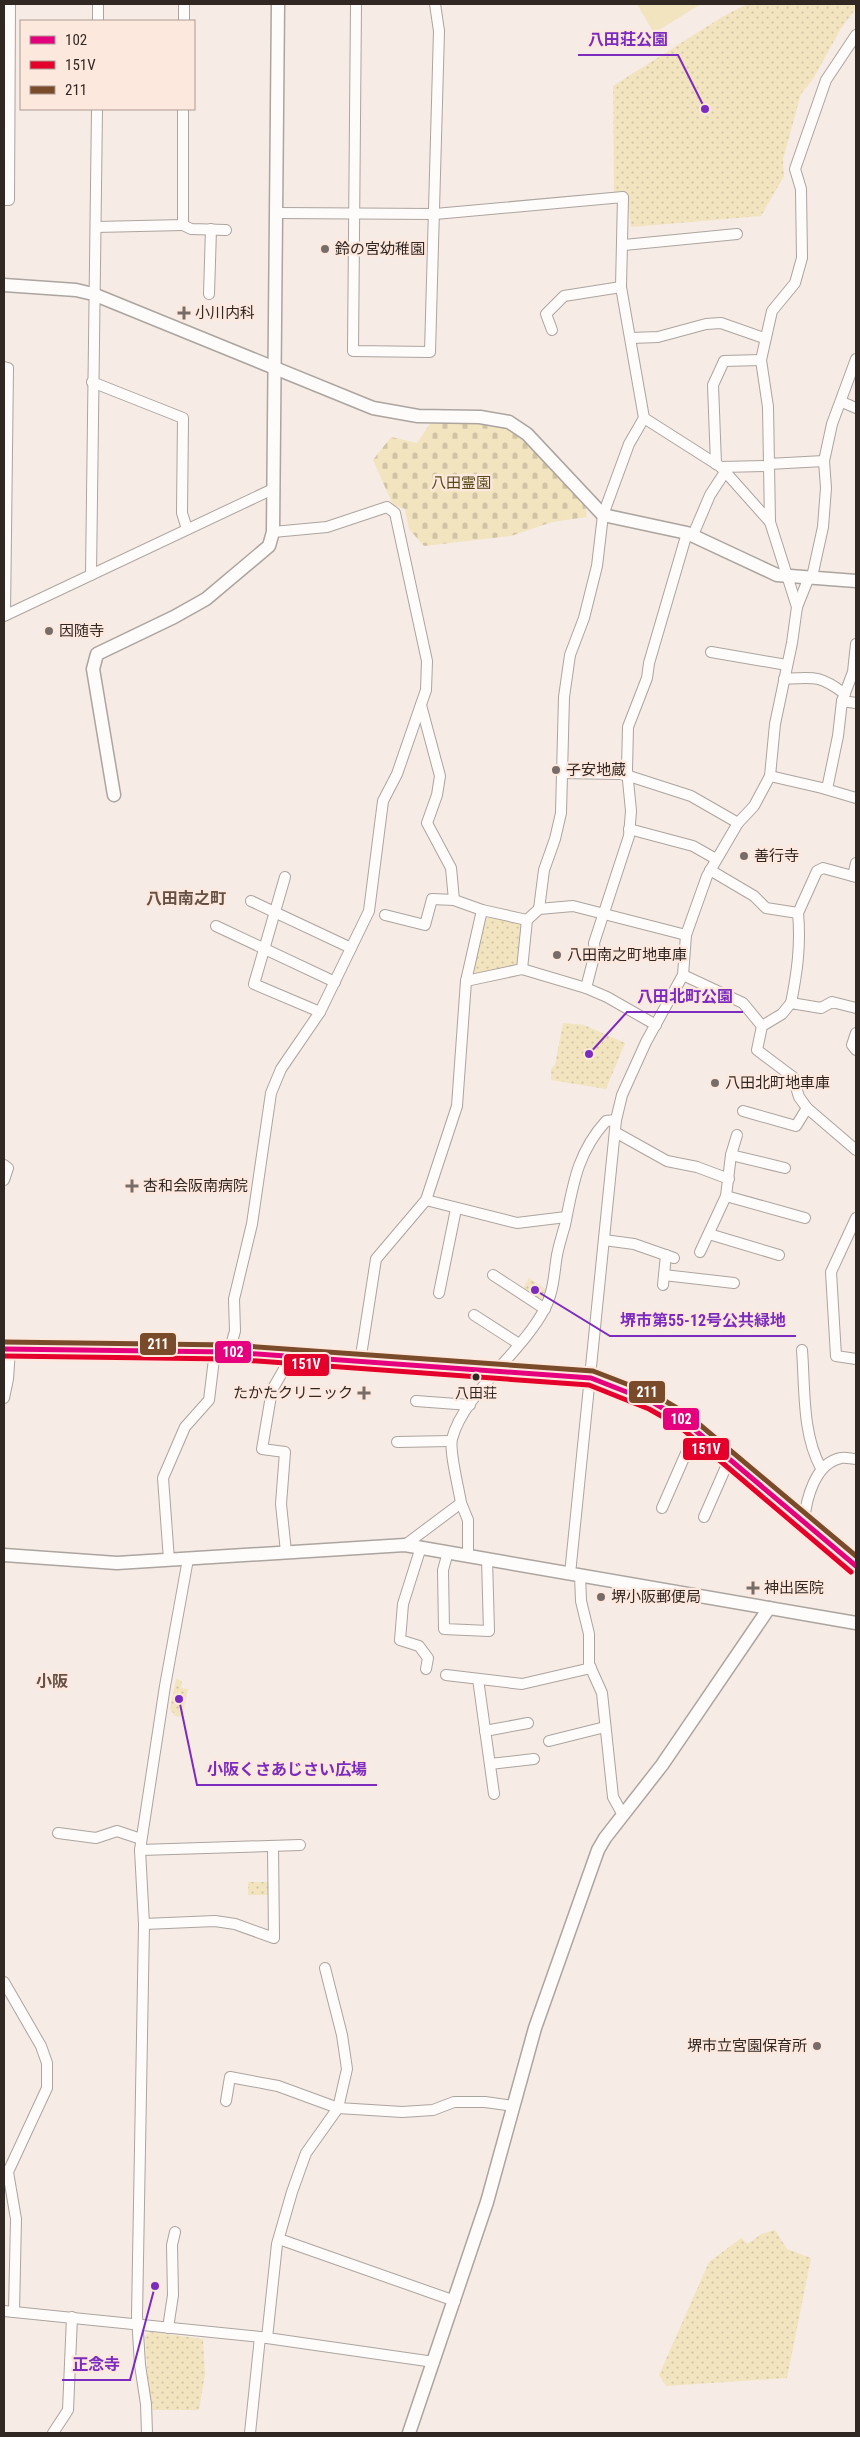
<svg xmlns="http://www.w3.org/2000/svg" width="860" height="2437" font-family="'Roboto Condensed','Noto Sans JP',sans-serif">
  <defs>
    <pattern id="cemetery-stones" width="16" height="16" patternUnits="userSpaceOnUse" patternTransform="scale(1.25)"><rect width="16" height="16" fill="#f3e4c0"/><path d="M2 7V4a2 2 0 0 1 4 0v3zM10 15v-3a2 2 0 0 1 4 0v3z" fill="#d1c4a5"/></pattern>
    <pattern id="park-dots" width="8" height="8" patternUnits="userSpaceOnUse" patternTransform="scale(1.25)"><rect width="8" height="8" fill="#f3e4c0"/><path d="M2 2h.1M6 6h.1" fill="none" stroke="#d1c4a5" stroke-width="1.8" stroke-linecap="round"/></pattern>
  </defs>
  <rect width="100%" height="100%" fill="#f6ebe5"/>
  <!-- cemetery -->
  <path fill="url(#cemetery-stones)" d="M432,421C454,423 492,422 512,431C535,443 566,484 585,504L587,517L552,522L511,536L424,546L409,529L405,509L393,505L373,460L391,437L417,443Z"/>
  <!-- park -->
  <g fill="url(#park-dots)">
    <polygon points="747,4 856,4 856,8 840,30 813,79 801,94 783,159 784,176 761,216 631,227 627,192 614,192 613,86 722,17"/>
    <polygon points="490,917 520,922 523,926 519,962 515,966 477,975 472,970 485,920"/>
    <polygon points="563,1023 584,1025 625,1043 606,1089 551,1080 551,1069 555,1065"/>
    <polygon points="529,1278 547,1290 545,1297 539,1299 523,1289"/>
    <polygon points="176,1679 182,1681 181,1688 188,1689 182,1717 175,1716 170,1709"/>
    <rect x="248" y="1882" width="23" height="13"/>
    <polygon points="775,2230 787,2249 811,2258 787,2378 666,2386 659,2375 709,2262 741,2238 748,2244 761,2234"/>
    <polygon points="150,2332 203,2339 205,2374 199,2410 150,2410 145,2336"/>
  </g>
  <!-- pitch -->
  <polygon fill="#f3e4c0" points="637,4 701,4 654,33"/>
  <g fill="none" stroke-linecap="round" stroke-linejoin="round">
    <!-- minor casing -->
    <g stroke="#aca49f" stroke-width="12">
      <g id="minor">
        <polyline points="356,4 353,351 430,352 439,31 435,4"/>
        <polyline points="98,21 98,4"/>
        <polyline points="184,21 184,4"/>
        <polyline points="4,200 9,200 10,4"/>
        <polyline points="277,213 435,214 623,197 621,287 644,418 629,444 603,515 597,566 584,618 570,655 564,697 561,813 555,839 544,870 539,909"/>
        <polyline points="183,225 191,229 226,230"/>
        <polyline points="96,227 183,225 183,109"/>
        <polyline points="624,245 737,234"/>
        <polyline points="209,294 211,229"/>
        <polyline points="552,330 546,314 564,296 621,287"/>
        <polyline points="631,338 658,337 706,324 721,323 764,338"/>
        <polyline points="4,367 8,368 5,615"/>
        <polyline points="92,382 183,418 182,513 187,529"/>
        <polyline points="842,402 856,408"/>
        <polyline points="644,418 721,467 768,466"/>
        <polyline points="716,464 713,385 724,361 761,360"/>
        <polyline points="768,464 824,461"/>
        <polyline points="721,467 770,522"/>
        <polyline points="693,535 710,495 725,472"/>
        <polyline points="91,575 97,109"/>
        <polyline points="812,577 823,527 826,488 824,461 832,424 856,359"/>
        <polyline points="797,607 770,522 768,407 761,360 772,311 795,283 802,258 801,189 795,169 826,80 856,35"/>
        <polyline points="4,616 273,489"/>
        <polyline points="711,652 787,665"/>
        <path d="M784,679C814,677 820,675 845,694"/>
        <polyline points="842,701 856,703"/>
        <polyline points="421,705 440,776 437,795 427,823 451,868 454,900"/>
        <polyline points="562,773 620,774 629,776 691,796 738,823"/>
        <polyline points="770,776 822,788 856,798"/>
        <polyline points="827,789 838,736 842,701 853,672 856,644"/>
        <polyline points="629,829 693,846 716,859"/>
        <path d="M710,870L754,896L766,908L798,913C801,945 797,973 791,1003"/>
        <polyline points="853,876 856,863"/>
        <polyline points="285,877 254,984 320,1012"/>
        <polyline points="251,901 351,948"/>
        <polyline points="798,913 817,871 823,868 856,877"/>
        <polyline points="385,915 425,925 432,899 454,900 482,910"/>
        <polyline points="216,926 335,982"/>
        <polyline points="522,969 586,988 607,997 656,1025"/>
        <polyline points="683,975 743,1003 762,1026"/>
        <polyline points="466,981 482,910 527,920"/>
        <polyline points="586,988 595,953 594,943 629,836 631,811 627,770 628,727 647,678 649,663 687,533"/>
        <polyline points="856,1008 832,1002 821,1008 791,1003 782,1014 762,1026 757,1050 793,1077 799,1097 807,1108 856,1150"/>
        <polyline points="856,1033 852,1045 856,1050"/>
        <polyline points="743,1111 796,1126 807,1108"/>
        <polyline points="615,1132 667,1161 697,1167 729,1179"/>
        <polyline points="731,1155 785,1168"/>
        <polyline points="4,1165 8,1168 4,1180"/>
        <polyline points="726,1196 805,1218"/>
        <polyline points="426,1200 517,1223 566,1217"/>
        <polyline points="856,1218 831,1272 836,1356 856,1359"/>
        <polyline points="709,1234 779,1255"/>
        <polyline points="604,1240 634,1244 674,1258"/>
        <polyline points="700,1252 726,1196 731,1155 737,1135"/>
        <polyline points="493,1275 545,1309"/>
        <polyline points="664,1275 734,1283"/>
        <polyline points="663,1285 666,1255"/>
        <polyline points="439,1293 456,1209"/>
        <polyline points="474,1315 519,1344"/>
        <path d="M802,1350C805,1388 802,1434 821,1468"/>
        <polyline points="229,1352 235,1331 234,1299 252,1224 271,1093 281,1069 320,1012 369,911 383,801 397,774 426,690 427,661 395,513 387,507 327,527 273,532"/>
        <polyline points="360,1362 376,1259 426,1200 457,1106 466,981 522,969 527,920 539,909 573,906 686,935"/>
        <polyline points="4,1398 8,1379 10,1349"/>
        <polyline points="416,1401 470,1405"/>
        <polyline points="397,1442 451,1441"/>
        <polyline points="461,1503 468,1520 468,1556"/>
        <polyline points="662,1508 687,1451 698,1435"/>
        <polyline points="704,1517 729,1460"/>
        <path d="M804,1522C806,1499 815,1463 841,1458C845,1457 852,1459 856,1459"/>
        <path d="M405,1545L461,1503C459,1489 449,1451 452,1439C463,1395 522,1352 544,1310C554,1292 554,1273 557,1255C559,1245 562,1235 565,1225C573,1185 577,1153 606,1121L616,1120"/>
        <polyline points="421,1547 403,1604 400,1640 419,1646 428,1658 426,1669"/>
        <polyline points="286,1552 281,1504 285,1452 262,1449 272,1390 291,1357"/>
        <polyline points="448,1552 443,1570 444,1629 489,1631 487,1559"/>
        <polyline points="169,1560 163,1478 185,1427 209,1400 215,1351"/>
        <polyline points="570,1574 616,1120 622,1095 646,1042 683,975 686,935 707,876 738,823 754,806 770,776 775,724 792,643 797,607 809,577"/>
        <polyline points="580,1575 581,1601 589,1634 589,1664 602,1693 613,1797 623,1815"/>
        <polyline points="446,1675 522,1684 591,1668"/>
        <polyline points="478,1679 494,1794"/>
        <polyline points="485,1731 528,1723"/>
        <polyline points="549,1741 605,1727"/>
        <polyline points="490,1764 534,1759"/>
        <polyline points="58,1833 96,1838 117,1831 141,1839"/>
        <polyline points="140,1850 300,1845"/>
        <polyline points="144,1924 215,1921 235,1924 274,1938 273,1846"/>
        <polyline points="4,1982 41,2046 47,2063 47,2088 8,2172 16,2219 14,2312"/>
        <polyline points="226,2101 230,2077 278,2086 338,2108 402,2112 433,2110 454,2102 485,2102 514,2106"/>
        <polyline points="279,2239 455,2301"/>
        <polyline points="4,2311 260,2337 434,2362"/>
        <polyline points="168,2328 173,2295 172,2245 175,2232"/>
        <polyline points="267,2338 277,2244 292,2192 306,2153 338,2108 347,2069 342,2035 325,1968"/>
        <polyline points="53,2433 68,2410 72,2317"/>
        <polyline points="147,2433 146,2404 140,2365 137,2316 144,1924 140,1850 165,1686 188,1559"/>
        <polyline points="250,2433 260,2337"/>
      </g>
    </g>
    <!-- tertiary casing -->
    <g stroke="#aca49f" stroke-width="15">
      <g id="tertiary">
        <polyline points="4,285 76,290 93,294 373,408 418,416 480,417 509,422 527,434 603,515 687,533 777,575 856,581"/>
        <polyline points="114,795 93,669 97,654 174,617 206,599 269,546 273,532 278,4"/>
        <polyline points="4,1349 229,1352 591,1378 652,1402 683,1420 856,1566"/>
        <polyline points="4,1555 117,1563 405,1545 856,1623"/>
        <polyline points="409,2433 487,2202 535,2028 598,1850 605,1838 662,1765 769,1608"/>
      </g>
    </g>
    <!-- minor -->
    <use href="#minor" stroke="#fefcfb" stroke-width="10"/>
    <!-- tertiary -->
    <use href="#tertiary" stroke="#fefcfb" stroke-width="12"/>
    <!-- bus-1 casing -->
    <g stroke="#fde8de" stroke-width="9">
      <polyline id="bus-1" points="4,1349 229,1352 591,1378 652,1402 683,1420 856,1566"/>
    </g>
    <!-- bus-2 casing -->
    <g stroke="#fde8de" stroke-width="9">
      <polyline id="bus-2" points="4,1356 229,1359 589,1385 649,1409 679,1426 851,1572"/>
    </g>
    <!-- bus-3 casing -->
    <g stroke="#fde8de" stroke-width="9">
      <polyline id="bus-3" points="4,1342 230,1345 593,1371 655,1395 687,1414 856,1556"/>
    </g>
    <!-- bus-1 -->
    <use href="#bus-1" stroke="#e5007d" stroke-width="5"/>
    <!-- bus-2 -->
    <use href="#bus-2" stroke="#e4002b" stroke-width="5"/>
    <!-- bus-3 -->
    <use href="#bus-3" stroke="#7a4b2a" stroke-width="5"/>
  </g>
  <!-- markers -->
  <g fill="#776c67" stroke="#fde8de" stroke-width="2">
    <circle cx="325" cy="249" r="5"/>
    <path d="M181.5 305.5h5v5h5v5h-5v5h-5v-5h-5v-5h5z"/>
    <circle cx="49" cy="631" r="5"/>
    <circle cx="556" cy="770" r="5"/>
    <circle cx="744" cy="856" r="5"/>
    <circle cx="557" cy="955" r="5"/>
    <circle cx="715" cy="1083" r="5"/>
    <path d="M129.5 1178.5h5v5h5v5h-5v5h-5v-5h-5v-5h5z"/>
    <path d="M361.5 1385.5h5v5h5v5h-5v5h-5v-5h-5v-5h5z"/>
    <path d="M750.5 1580.5h5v5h5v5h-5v5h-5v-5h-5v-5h5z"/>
    <circle cx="601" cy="1597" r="5"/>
    <circle cx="817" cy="2046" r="5"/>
  </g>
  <circle fill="#322823" stroke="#fde8de" stroke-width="2" cx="476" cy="1377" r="4.5"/>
  <g text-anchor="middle" stroke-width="4.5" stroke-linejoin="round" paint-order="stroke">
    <!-- bus labels -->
    <g font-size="14" fill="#322823" stroke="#fde8de">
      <text x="476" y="1398">八田荘</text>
    </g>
    <!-- poi labels -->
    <g font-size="15" fill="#322823" stroke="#fde8de" text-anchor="start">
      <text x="335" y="254">鈴の宮幼稚園</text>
      <text x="195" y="318">小川内科</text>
      <text x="59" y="636">因随寺</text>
      <text x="566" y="775">子安地蔵</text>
      <text x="754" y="861">善行寺</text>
      <text x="567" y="960">八田南之町地車庫</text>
      <text x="725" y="1088">八田北町地車庫</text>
      <text x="143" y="1191">杏和会阪南病院</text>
      <text x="353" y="1398" text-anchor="end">たかたクリニック</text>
      <text x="764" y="1593">神出医院</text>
      <text x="611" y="1602">堺小阪郵便局</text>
      <text x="807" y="2051" text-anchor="end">堺市立宮園保育所</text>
    </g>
    <!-- park labels -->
    <g font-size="15" fill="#57491a" stroke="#fde8de">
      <text x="461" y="488">八田霊園</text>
    </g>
    <!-- neighbourhood labels -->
    <g font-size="16" font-weight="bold" fill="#665146" stroke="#fde8de">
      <text x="186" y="904">八田南之町</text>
      <text x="52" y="1687">小阪</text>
    </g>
  </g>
  <!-- callouts -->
  <path fill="none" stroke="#7b2cbf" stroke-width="2" d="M705 109L678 55H578M589 1054L627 1012H743M535 1290L610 1336H796M179 1699L197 1785H377M155 2286L130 2380H62"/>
  <g fill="#7b2cbf" stroke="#fde8de" stroke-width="2">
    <circle cx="705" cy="109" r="5"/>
    <circle cx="589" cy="1054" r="5"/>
    <circle cx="535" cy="1290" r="5"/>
    <circle cx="179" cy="1699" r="5"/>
    <circle cx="155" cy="2286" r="5"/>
  </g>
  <g font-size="16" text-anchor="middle" font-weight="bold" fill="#7b2cbf" stroke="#fde8de" stroke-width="4.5" stroke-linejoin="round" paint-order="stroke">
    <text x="628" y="45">八田荘公園</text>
    <text x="685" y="1002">八田北町公園</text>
    <text x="703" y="1326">堺市第55-12号公共緑地</text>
    <text x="287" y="1775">小阪くさあじさい広場</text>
    <text x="96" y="2370">正念寺</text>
  </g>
  <g stroke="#fde8de" stroke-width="2">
    <rect x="139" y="1332" width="38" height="24" rx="5" fill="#7a4b2a"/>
    <rect x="214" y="1340" width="38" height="24" rx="5" fill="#e5007d"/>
    <rect x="283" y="1353" width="47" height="24" rx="5" fill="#e4002b"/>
    <rect x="628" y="1380" width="38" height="24" rx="5" fill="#7a4b2a"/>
    <rect x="662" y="1407" width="38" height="24" rx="5" fill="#e5007d"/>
    <rect x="682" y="1437" width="48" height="24" rx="5" fill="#e4002b"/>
  </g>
  <g font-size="14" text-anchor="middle" font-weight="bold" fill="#fff">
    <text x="158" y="1349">211</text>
    <text x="233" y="1357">102</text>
    <text x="306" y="1369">151V</text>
    <text x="647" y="1397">211</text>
    <text x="681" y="1424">102</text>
    <text x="706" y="1454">151V</text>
  </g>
  <!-- border -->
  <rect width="860" height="2437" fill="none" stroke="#322823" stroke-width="10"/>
  <!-- legend -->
  <rect x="20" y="20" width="175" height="90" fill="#fde8de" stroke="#ac9b93"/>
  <rect x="30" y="36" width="25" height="8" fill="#e5007d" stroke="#ac9b93"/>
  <text x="65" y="45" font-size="15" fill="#322823">102</text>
  <rect x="30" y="61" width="25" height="8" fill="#e4002b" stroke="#ac9b93"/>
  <text x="65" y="70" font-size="15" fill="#322823">151V</text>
  <rect x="30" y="86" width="25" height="8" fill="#7a4b2a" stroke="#ac9b93"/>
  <text x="65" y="95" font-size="15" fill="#322823">211</text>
</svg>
